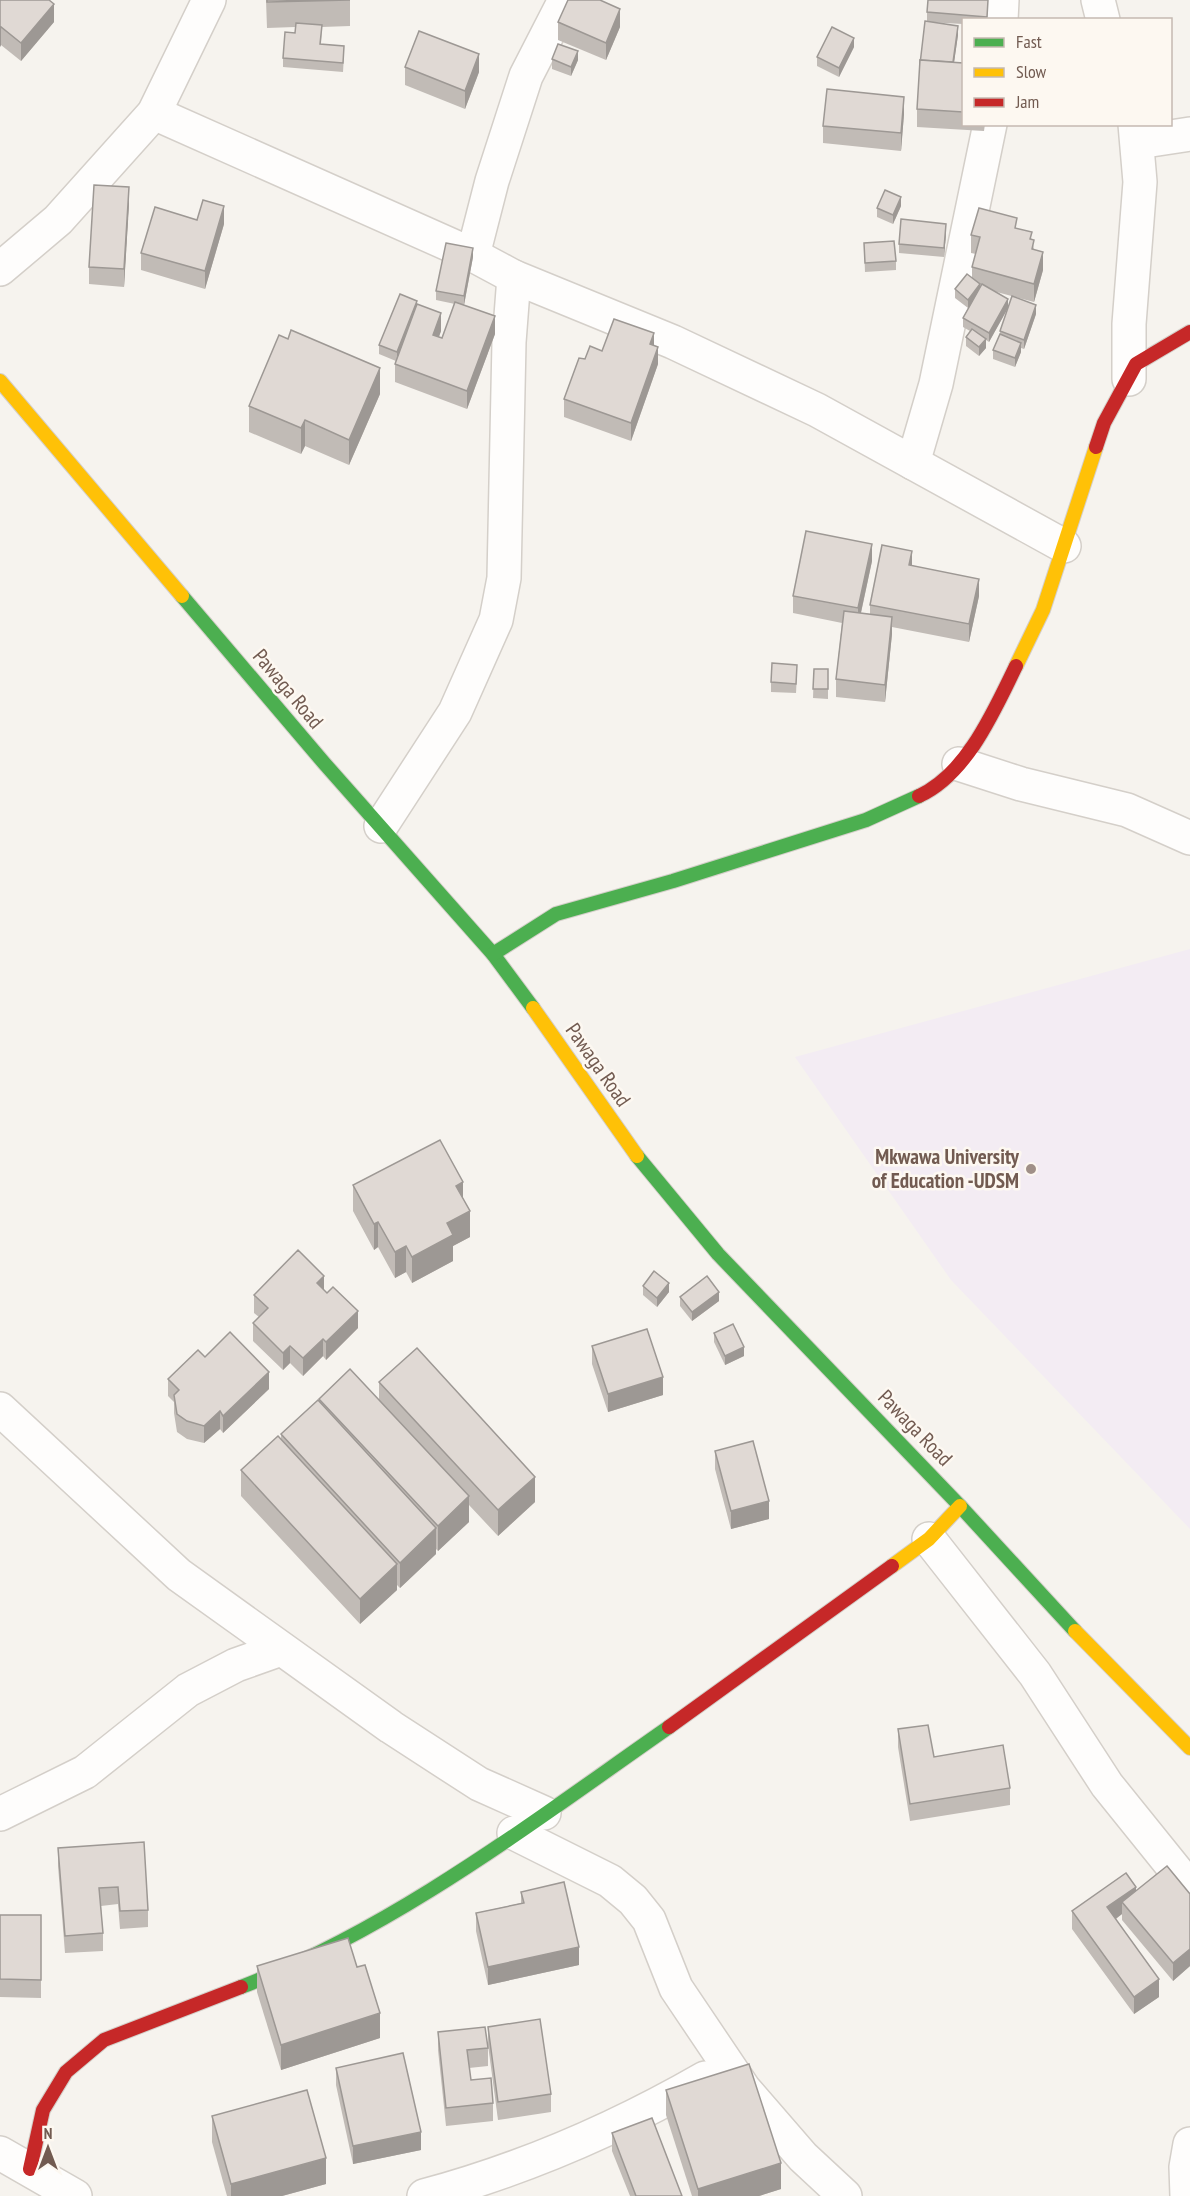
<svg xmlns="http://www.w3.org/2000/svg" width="1190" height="2196" font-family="'PT Sans Narrow',sans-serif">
  <rect width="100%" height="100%" fill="#f6f3ee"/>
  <!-- education -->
  <polygon fill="#f3ecf3" points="1190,949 1190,1529 951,1280 795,1057"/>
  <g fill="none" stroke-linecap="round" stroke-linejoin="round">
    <!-- street casing -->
    <g stroke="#d4cfc9" stroke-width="36">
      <g id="street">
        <polyline points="1098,0 1103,20"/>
        <polyline points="1001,20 1002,0"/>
        <polyline points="154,113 473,255 514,277 673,342 817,410 1064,546"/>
        <polyline points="1138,142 1190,134"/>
        <polyline points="473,255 492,181 526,76 565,0"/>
        <polyline points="0,269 58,220 154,113 209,0"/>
        <polyline points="1129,379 1129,324 1140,182 1135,124"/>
        <polyline points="913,463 936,384 990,124"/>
        <polyline points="959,764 1021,784 1127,810 1190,838"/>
        <polyline points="381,826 455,712 496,620 504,578 509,342 514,277"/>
        <polyline points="0,1409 179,1575 391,1727 479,1784 544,1813"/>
        <polyline points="929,1539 1035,1674 1107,1785 1190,1888"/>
        <polyline points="0,1814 85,1772 188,1690 236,1665 281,1649"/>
        <polyline points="514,1833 610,1881 633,1900 649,1920 676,1988 744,2089 803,2157 845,2196"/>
        <polyline points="0,2153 75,2196"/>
        <path d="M424,2196C521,2170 618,2128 705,2078"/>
        <polyline points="1187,2196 1186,2167 1190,2144"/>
      </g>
    </g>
    <!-- fast casing -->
    <g stroke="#d4cfc9" stroke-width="16">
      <g id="fast">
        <polyline points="182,596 324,763 493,954 533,1008"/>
        <polyline points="493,954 556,914 673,881 866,820 919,796"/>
        <polyline points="637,1156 718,1254 960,1506 1075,1631"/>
        <path d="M241,1987C395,1928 534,1821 669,1727"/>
      </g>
    </g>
    <!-- slow casing -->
    <g stroke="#d4cfc9" stroke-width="16">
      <g id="slow">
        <polyline points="0,381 182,596"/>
        <polyline points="1016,666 1043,610 1096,447"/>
        <polyline points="533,1008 637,1156"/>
        <polyline points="892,1566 929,1539 960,1506"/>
        <polyline points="1075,1631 1190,1748"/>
      </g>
    </g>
    <!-- jam casing -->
    <g stroke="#d4cfc9" stroke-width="16">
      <g id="jam">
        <polyline points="1096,447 1104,423 1136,364 1190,332"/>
        <path d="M919,796C967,774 994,711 1016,666"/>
        <polyline points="669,1727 892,1566"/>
        <polyline points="30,2169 43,2110 66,2072 104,2040 241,1987"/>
      </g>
    </g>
    <!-- street -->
    <use href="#street" stroke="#fefdfc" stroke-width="33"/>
    <!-- fast -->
    <use href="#fast" stroke="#4caf50" stroke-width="14"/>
    <!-- slow -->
    <use href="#slow" stroke="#ffc107" stroke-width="14"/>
    <!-- jam -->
    <use href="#jam" stroke="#c62828" stroke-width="14"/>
  </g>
  <!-- wall -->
  <g fill="#c1bbb6">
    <polygon points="0,0 54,22 21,61 1,45 0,47"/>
    <polygon points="266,0 350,0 350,26 322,27 321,44 344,55 343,72 283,67 283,58 295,33 295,27 267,28"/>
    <polygon points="988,9 987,20 963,20 963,24 927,22 958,35 954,62 963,63 963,124 985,124 984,131 917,127 917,109 927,22 927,12"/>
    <polygon points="558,22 620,27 606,60 558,40"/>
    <polygon points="854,47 839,77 817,66 817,57"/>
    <polygon points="552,59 578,60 571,76 552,69"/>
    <polygon points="405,67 479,72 465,109 405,85"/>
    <polygon points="904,114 901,151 823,143 823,126"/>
    <polygon points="129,204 124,287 89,284 89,267"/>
    <polygon points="901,206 893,224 877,217 877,208"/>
    <polygon points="197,220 224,224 205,289 141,270 141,253"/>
    <polygon points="1017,229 1032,239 1034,250 1043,270 1034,302 993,291 1008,308 989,342 986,340 986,348 979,356 966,346 966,337 970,331 963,327 963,318 968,308 955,298 955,289 972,278 972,267 976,254 971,253 971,235"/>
    <polygon points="946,233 944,257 899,253 899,244"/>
    <polygon points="864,243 896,261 896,270 865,272"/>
    <polygon points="473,257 464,305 495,334 467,409 395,382 395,364 396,361 379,354 379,345 417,304 441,331 439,337 442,338 455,304 436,300 436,291"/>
    <polygon points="1036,314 1024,349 1021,348 1021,352 1015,367 993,359 993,350 1000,335 1000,331"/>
    <polygon points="654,345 658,364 631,441 564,417 564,399 585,359 602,351"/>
    <polygon points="380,394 349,465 305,446 301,454 249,432 249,406"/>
    <polygon points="872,561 861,613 870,614 870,605 912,565 979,596 969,642 892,627 892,634 885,702 836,697 836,679 842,623 793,613 793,596"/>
    <polygon points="814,669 828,669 828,699 813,698"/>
    <polygon points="797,674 796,693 771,692 771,682"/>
    <polygon points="353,1185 463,1199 470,1237 453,1246 453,1261 412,1283 406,1272 395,1278 378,1247 374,1250 353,1211"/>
    <polygon points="643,1286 669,1292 657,1307 643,1295"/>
    <polygon points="324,1291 358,1328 326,1360 323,1356 303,1376 290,1363 283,1370 253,1341 253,1323 259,1317 254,1313 254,1295"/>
    <polygon points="680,1297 719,1301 692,1321 680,1306"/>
    <polygon points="714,1333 744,1356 725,1365 714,1342"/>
    <polygon points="592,1346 663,1395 608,1412 592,1364"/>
    <polygon points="205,1357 269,1389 223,1433 220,1429 204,1443 187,1439 177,1432 174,1413 174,1402 168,1396 168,1379"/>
    <polygon points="379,1382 535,1502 498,1536 469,1505 469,1522 438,1551 436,1549 436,1554 400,1588 397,1585 397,1590 360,1624 241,1496 241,1470 281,1439 281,1434 319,1401 319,1399 379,1401"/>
    <polygon points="715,1451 769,1519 731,1529 715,1469"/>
    <polygon points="898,1729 934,1757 1010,1788 1010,1805 910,1821 898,1747"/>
    <polygon points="144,1842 148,1910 148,1927 120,1929 118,1904 101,1906 103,1933 103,1951 65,1953 58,1866 58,1848"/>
    <polygon points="1136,1891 1190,1894 1190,1966 1173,1981 1122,1920 1122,1914 1116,1919 1159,1997 1134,2014 1072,1929 1072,1911"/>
    <polygon points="521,1892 579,1965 488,1985 476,1931 476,1913 521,1903"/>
    <polygon points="0,1915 41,1915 41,1998 0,1997"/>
    <polygon points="257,1966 380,2038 281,2070 257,1992"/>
    <polygon points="488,2027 551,2094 551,2112 498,2120 488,2045"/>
    <polygon points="438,2032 488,2048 488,2066 469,2068 471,2080 493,2103 493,2121 446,2126 438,2050"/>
    <polygon points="336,2068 421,2150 353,2164 336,2085"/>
    <polygon points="666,2090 781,2189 759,2196 692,2196 666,2115"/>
    <polygon points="212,2116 326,2184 282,2196 227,2196 212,2142"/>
    <polygon points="612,2133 682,2196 630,2196 612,2151"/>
  </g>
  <!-- shaded-wall -->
  <g fill="#9d9894">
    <polygon points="54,4 54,22 21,61 21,43"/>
    <polygon points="620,9 620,27 606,60 606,43"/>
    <polygon points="958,26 958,35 952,77 952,68"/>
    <polygon points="1,27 1,45 0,47 0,29"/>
    <polygon points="854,38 854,47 839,77 839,68"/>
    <polygon points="578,51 578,60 571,76 571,67"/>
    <polygon points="479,54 479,72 465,109 465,91"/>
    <polygon points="904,97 904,114 901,151 901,133"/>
    <polygon points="129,187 129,204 124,287 124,269"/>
    <polygon points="901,197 901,206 893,224 893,215"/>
    <polygon points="224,206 224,224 205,289 205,271"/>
    <polygon points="946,224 946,233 944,257 944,248"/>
    <polygon points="473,248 473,257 464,305 464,296"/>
    <polygon points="1043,252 1043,270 1034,302 1034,284"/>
    <polygon points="980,284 980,293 968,309 968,300"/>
    <polygon points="1008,299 1008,308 989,342 989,333"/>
    <polygon points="417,301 417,310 397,361 397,352"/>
    <polygon points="1036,305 1036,314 1024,349 1024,340"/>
    <polygon points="441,313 441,331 433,352 433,335"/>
    <polygon points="495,316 495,334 467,409 467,391"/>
    <polygon points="654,333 654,351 650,344"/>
    <polygon points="986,339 986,348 979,356 979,347"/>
    <polygon points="1021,343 1021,352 1015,367 1015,358"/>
    <polygon points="658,347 658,364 631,441 631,423"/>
    <polygon points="380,368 380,394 349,465 349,440"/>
    <polygon points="305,420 305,446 301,454 301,428"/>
    <polygon points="872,544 872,561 858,626 858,608"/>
    <polygon points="912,551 912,569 909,565"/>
    <polygon points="979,579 979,596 969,642 969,624"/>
    <polygon points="892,617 892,634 885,702 885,685"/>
    <polygon points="463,1182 463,1208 456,1186"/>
    <polygon points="470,1211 470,1237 453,1246 453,1261 412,1283 412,1257 447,1223"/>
    <polygon points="378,1222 378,1247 374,1250 374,1224"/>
    <polygon points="406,1246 406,1272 395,1278 395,1252"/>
    <polygon points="324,1276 324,1294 317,1283"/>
    <polygon points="669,1283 669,1292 657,1307 657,1298"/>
    <polygon points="719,1292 719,1301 692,1321 692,1312"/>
    <polygon points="358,1311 358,1328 326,1360 326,1342"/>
    <polygon points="323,1339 323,1356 303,1376 303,1358"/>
    <polygon points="290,1346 290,1363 283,1370 283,1353"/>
    <polygon points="744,1347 744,1356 725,1365 725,1356"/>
    <polygon points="269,1372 269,1389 223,1433 223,1416"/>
    <polygon points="663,1377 663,1395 608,1412 608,1394"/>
    <polygon points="220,1411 220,1429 204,1443 204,1426"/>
    <polygon points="535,1477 535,1502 498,1536 498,1510"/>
    <polygon points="469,1496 469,1522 438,1551 438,1526"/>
    <polygon points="769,1501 769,1519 731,1529 731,1511"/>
    <polygon points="436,1528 436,1554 400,1588 400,1563"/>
    <polygon points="397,1564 397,1590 360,1624 360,1599"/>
    <polygon points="1136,1887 1136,1905 1122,1902 1122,1914 1107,1925 1107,1907"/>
    <polygon points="579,1947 579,1965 488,1985 488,1967"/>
    <polygon points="1190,1949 1190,1966 1173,1981 1173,1963"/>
    <polygon points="1159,1979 1159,1997 1134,2014 1134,1997"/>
    <polygon points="380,2013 380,2038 281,2070 281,2045"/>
    <polygon points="421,2132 421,2150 353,2164 353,2146"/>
    <polygon points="326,2158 326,2184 282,2196 231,2196 231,2184"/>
    <polygon points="781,2163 781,2189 759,2196 698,2196 698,2189"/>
  </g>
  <!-- building -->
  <g fill="#e0d9d4" stroke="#9d9894" stroke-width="1.5">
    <polygon points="0,0 49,0 54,4 21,43 1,27 0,29"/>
    <polygon points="267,0 350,0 267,2"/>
    <polygon points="568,0 600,0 620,9 606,43 558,22"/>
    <polygon points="928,0 988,0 987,17 927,12"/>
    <polygon points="925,21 958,26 953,62 920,60 920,64"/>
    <polygon points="296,23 322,25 320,44 344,46 343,63 283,58 285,32 295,33"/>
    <polygon points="832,27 854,38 839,68 817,57"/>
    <polygon points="419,31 479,54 465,91 405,67"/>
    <polygon points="558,44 578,51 571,67 552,59"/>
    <polygon points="920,60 963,63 963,112 917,109"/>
    <polygon points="827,89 904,97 901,133 823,126"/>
    <polygon points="94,185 129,187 124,269 89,267"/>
    <polygon points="885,190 901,197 893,215 877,208"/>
    <polygon points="203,200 224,206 205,271 141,253 155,207 197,220"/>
    <polygon points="979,208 1017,218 1015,228 1032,232 1030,239 1034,240 1032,249 1043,252 1034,284 972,267 980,237 971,235"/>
    <polygon points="901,219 946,224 944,248 899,244"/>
    <polygon points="894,241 896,261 865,263 864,243"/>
    <polygon points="446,243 473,248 464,296 436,291"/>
    <polygon points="967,274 980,284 968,300 955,289"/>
    <polygon points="982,284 1008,299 989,333 963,318"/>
    <polygon points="400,294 417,301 397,352 379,345"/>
    <polygon points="1012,296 1036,305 1024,340 1000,331"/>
    <polygon points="455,302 495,316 467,391 395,364 417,304 441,313 433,335 442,338"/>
    <polygon points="614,319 654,333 650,344 658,347 631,423 564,399 579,358 585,359 590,346 602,351"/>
    <polygon points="972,329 986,339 979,347 966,337"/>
    <polygon points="291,330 380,368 349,440 305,420 301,428 249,406 279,335 288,339"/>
    <polygon points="1000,334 1021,343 1015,358 993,350"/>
    <polygon points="806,531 872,544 858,608 793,596"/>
    <polygon points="882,545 912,551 909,565 979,579 969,624 870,605"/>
    <polygon points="844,611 892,617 885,685 836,679"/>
    <polygon points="772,663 797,665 796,684 771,682"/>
    <polygon points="814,669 828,669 828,689 813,689"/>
    <polygon points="440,1140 463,1182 456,1186 470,1211 447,1223 453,1235 412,1257 406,1246 395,1252 378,1222 374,1224 353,1185"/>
    <polygon points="298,1250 324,1276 317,1283 327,1293 333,1287 358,1311 326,1342 323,1339 303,1358 290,1346 283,1353 253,1323 268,1308 254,1295"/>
    <polygon points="654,1271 669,1283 657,1298 643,1286"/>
    <polygon points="707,1276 719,1292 692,1312 680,1297"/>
    <polygon points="733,1324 744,1347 725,1356 714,1333"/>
    <polygon points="647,1329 663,1377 608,1394 592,1346"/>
    <polygon points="230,1332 269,1372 223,1416 220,1411 204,1426 187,1421 177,1414 174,1395 179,1390 168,1379 198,1350 205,1357"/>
    <polygon points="417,1348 535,1477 498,1510 379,1382"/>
    <polygon points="350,1369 469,1496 438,1526 319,1399"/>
    <polygon points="318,1400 436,1528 400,1563 281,1434"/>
    <polygon points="278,1436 397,1564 360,1599 241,1470"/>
    <polygon points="753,1441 769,1501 731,1511 715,1451"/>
    <polygon points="928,1725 934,1757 1003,1745 1010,1788 910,1804 898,1729"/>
    <polygon points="144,1842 148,1910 120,1911 118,1887 99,1888 103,1933 65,1936 58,1848"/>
    <polygon points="1167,1866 1190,1894 1190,1949 1173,1963 1122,1902"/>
    <polygon points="1126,1873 1136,1887 1107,1907 1159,1979 1134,1997 1072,1911"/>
    <polygon points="564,1882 579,1947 488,1967 476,1913 524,1903 521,1892"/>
    <polygon points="0,1915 41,1915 41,1980 0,1979"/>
    <polygon points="348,1938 357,1967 365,1965 380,2013 281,2045 257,1966"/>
    <polygon points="540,2019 551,2094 498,2102 488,2027"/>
    <polygon points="485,2027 488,2048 467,2050 471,2080 491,2078 493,2103 446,2108 438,2032"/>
    <polygon points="403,2053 421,2132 353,2146 336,2068"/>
    <polygon points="749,2064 781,2163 698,2189 666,2090"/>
    <polygon points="307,2090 326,2158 231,2184 212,2116"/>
    <polygon points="652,2118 682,2196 636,2196 612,2133"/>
  </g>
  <!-- markers -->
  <circle fill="#a09088" stroke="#fdf8f1" stroke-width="2" cx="1031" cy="1169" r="6"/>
  <g text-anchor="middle" stroke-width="5" stroke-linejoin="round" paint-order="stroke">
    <!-- street labels -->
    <g font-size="21" fill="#725b51" stroke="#fdf8f1">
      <text transform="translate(288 689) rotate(50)" y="7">Pawaga Road</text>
      <text transform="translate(598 1065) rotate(55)" y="7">Pawaga Road</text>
      <text transform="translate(915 1428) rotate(46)" y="7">Pawaga Road</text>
    </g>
    <!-- poi labels -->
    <g font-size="21" font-weight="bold" fill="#725b51" stroke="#fdf8f1" text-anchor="end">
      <text x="1019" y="1164">Mkwawa University<tspan x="1019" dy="24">of Education -UDSM</tspan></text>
    </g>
  </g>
  <!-- legend -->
  <rect x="962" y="18" width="210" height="108" fill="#fdf8f1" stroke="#c5b9b1" stroke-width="1.5"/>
  <rect x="974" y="38" width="30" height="9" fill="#4caf50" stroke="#c5b9b1" stroke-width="1.5"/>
  <text x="1016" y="48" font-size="18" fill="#725b51">Fast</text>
  <rect x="974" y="68" width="30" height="9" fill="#ffc107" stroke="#c5b9b1" stroke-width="1.5"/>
  <text x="1016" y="78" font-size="18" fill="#725b51">Slow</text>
  <rect x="974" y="98" width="30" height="9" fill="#c62828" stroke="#c5b9b1" stroke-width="1.5"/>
  <text x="1016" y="108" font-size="18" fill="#725b51">Jam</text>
  <!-- north arrow -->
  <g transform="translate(48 2148)" stroke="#fdf8f1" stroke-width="4.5" paint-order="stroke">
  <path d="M0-4.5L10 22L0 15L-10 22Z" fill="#725b51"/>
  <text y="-9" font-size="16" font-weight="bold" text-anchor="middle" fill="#725b51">N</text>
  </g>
</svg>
